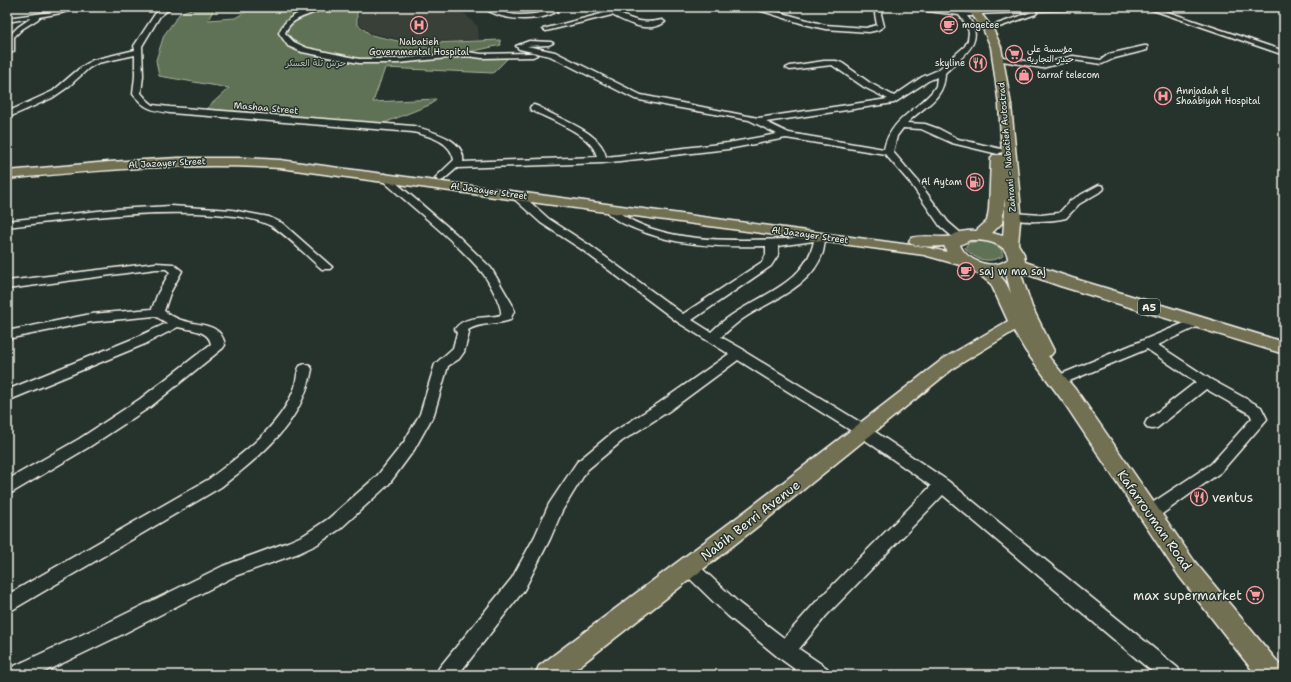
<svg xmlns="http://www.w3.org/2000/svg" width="1291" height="682" font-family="'Shantell Sans','Playpen Sans Arabic',sans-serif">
  <rect width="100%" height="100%" fill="#26332d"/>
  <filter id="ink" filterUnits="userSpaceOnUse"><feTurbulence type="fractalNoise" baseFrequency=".025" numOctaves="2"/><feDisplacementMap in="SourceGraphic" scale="8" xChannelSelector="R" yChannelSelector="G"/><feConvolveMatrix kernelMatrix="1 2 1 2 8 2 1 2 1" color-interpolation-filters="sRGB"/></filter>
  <g filter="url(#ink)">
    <!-- built -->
    <polygon fill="#393f38" points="360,7 454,7 465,14 478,27 479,40 412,42 371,33 359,24 359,8"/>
    <!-- green -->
    <g fill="#607254" stroke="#aab29e">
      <polygon points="196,7 215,7 208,20 235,18 254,7 357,7 357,24 371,35 411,44 500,40 501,45 465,53 510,56 493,73 385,68 373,102 436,99 432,104 379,125 285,115 206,109 229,88 159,76 156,60 164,35 180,13"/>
      <path d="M979,241L992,243L1001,249L1003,256C989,264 974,260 965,248L968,243Z"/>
    </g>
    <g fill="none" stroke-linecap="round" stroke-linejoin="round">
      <!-- minor casing -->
      <g stroke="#f4f1e8" stroke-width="3">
        <g id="minor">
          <polygon points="70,7 79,7 61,13 39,17 38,19 22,29 14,37 14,51 7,55 8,37 18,27 31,18 7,22 7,18 51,12"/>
          <path d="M165,7H172L160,16L142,46L143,76L141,93L147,100L153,105L170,107L413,126C430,131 466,139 463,162L597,157C593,134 550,120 531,110L530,108L531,106L534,105C541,107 547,112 554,115C572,124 602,135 606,157L728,143L777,134L749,120L669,106L635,99L550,56L519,49L516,46L529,41L551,42L553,43L549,45L527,46L555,52L641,95L758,118L888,99L864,87L832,65L790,70L786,68L790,66L824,61H836L842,63L870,83L894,96L922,77L938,70L965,46L968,40L969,32L966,24L959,15L913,9L910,7H927L970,13L972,14V16H967C988,42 962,56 945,73C945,99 924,106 907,123L925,124L939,129L958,139L1001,149L1003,151L998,154L952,143L921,129L903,128L897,136L893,152L917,180L948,222L963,235L964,237L959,240L955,239L940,226L911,184L885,154L786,138L728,149L602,163L457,168L443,180L440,181L435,178L454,160C451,141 429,136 413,132L170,113C151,110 145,109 133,94L135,76V55L98,63L89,68L68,87L52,98L7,118V112L53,91L80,68L93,60L135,50L134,46L155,14ZM937,77L936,86L932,92C913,113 891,119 884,149L789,133L766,122L894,103L928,81Z"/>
          <path d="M315,7H324C311,17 292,15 285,33L294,42L307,48L359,59H398L467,52L482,54L533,53L537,55L533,57L482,58L467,56L398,63H359L302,52L288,46L279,33C285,17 300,12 315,7Z"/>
          <path d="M483,7C496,7 505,15 519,15C528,15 536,14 544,12C551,10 555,7 562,7C546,24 500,22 483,7Z"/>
          <path d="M628,7H639L618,13C634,21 645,24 662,20L665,22C649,34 627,23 612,15L546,31L543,29Z"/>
          <polygon points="749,7 761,7 825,25 866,28 877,25 875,14 877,7 883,7 881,14 884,26 878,30 869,32 825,29 804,24"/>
          <polygon points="1049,7 1098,7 1095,9 1035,11 1037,13 1036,14 988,31 986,30 986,28 1032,12 975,14 972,12 975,10"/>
          <polygon points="1144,7 1153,7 1284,51 1284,55"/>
          <polygon points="1144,46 1147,46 1147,50 1115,58 1102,64 1073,60 1042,68 997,60 993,58 997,56 1042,64 1073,56 1101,60 1109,54"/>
          <path d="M384,174L387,175L456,234L491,268L512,304L514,311L510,320C497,325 480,322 468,330L469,333L464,352L459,359L448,366L434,414L414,450L389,484L340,529L316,545L299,553L235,576L119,636L38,675H7L10,668L105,624L223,566L288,542L304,535L328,519L377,476L404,442L420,414L435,364L453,348L457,333L455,329C464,315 486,319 501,315C503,306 487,278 481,271C451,237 414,209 381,179L379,177Z"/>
          <path d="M1099,185L1103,186L1104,188L1103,190L1079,204L1066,218C1055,221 1015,224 1008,216L1013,213L1041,215L1059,213L1071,200Z"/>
          <path d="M516,192L520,193L549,219L589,245L683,314L762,262L766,255V246C717,247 677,247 631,227C622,223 612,219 606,211L608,206H616V210C658,244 734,241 785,239C796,238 815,232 824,235L825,237C825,242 824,247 823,252C812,286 774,299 747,316C737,322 729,330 721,337L744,350L745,352L868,427L948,481L1178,668L1181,675H1156L943,495L826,616L799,649L827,668L830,675H803L778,657L728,616L683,572L680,567L683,562L689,559L695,562L740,604L784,638L814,604L931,486L858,435L738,360L669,411L622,441L587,470L562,511L550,539L524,590L458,675H436L439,668L512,578L535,536L549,504L577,462L612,433L659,403L729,354L679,323L581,249L541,223L512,197L511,195L512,193ZM814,241C806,280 768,292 738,311C728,317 719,324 711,332L692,320L771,266L778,255V246Z"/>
          <path d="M171,206L232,210L269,217L282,223L332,267L330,269H322C308,258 284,231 269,225C252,217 233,216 215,214C146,209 76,219 7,227V221L116,209Z"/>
          <path d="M156,263L173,264L182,271L170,293L164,311C169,314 175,318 181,320C198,326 221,322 225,345L223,348L150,407L89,447L13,492L7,494V480L79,439L140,399L211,344C209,330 190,330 178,327L145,344L7,401V390L135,338L167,323L155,316L91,322L7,339V331L91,314L152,309L158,293L170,272L166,269H156L7,289V281Z"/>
          <polygon points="1199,317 1203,318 1205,321 1203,324 1158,345 1210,379 1261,407 1267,419 1221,472 1155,519 1149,521 1143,519 1141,514 1143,509 1211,464 1252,418 1250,414 1206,389 1157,428 1152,429 1147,428 1145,424 1147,420 1196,382 1147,349 1062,384 1057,386 1052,384 1050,381 1052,378"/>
          <path d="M305,364L310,366L312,369C302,423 262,455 221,487L7,613V595L209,479C238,457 269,435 287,404C290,399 293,392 295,387C297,380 296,372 300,366Z"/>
        </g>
      </g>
      <!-- major casing -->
      <g stroke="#f4f1e8" stroke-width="3">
        <g id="major">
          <path d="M178,158H246L280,160L925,247C951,253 982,258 1002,278C1006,282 1009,289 1011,294L1004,265L1007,262L1012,260L1017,262L1032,307L1054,351L1051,355L1048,356L1079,394L1195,562L1281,666L1284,675H1256L1179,576L1065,404L1025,350L1014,331L955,367L767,519L568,675H535L539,666L751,507L943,359L1008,321L991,284L980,275L967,267L924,255L280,168C188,162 98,170 7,179V171L109,162Z"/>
          <path d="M955,236L960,237L962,240L960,243C945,247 927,248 911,244L909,241L911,238C925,234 940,239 955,236Z"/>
        </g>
      </g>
      <!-- highway casing -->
      <g stroke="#f4f1e8" stroke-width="3">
        <path id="highway" d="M966,7H976L993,29L1001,47L1011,105L1021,211L1018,244L1024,254L1025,262L1072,278L1284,342V354L1060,286L1015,270L1001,274H991L974,271L956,263L947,253L944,245C951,233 962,230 976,231L987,221L989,209L991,158L993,155H1002L999,105L991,47L983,29ZM1005,199V211L1003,236L992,233L1002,223ZM970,240C984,240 1007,242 1008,259C994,271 967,262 960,245Z"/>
      </g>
      <!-- minor -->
      <use href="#minor" fill="#26332d" fill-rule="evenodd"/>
      <!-- major -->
      <use href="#major" fill="#716f52" fill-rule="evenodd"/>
      <!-- highway -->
      <use href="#highway" fill="#716f52" fill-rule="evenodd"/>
    </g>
  </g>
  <!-- icons -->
  <defs>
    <g id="hospital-ring" transform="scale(0.9)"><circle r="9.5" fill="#26332d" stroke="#ff9aa2" stroke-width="1.5"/><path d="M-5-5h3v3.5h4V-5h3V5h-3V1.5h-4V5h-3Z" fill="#ff9aa2"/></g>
    <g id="cafe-ring" transform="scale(0.9)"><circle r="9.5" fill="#26332d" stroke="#ff9aa2" stroke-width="1.5"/><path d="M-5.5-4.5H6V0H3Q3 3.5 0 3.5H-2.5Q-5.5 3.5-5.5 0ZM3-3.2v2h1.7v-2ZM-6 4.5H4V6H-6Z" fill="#ff9aa2"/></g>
    <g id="supermarket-ring" transform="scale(0.9)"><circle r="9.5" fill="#26332d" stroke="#ff9aa2" stroke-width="1.5"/><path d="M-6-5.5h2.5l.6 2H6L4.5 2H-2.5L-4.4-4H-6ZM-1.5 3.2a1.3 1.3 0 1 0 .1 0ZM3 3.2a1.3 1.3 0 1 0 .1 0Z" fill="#ff9aa2"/></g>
    <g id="restaurant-ring" transform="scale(0.9)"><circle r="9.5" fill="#26332d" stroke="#ff9aa2" stroke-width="1.5"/><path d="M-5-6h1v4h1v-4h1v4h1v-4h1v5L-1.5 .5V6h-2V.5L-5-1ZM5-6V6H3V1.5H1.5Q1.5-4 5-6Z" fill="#ff9aa2"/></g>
    <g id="shop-ring" transform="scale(0.9)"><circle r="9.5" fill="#26332d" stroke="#ff9aa2" stroke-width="1.5"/><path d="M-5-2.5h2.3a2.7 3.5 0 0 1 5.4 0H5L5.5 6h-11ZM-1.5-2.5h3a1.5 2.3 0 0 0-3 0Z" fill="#ff9aa2"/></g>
    <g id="fuel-ring" transform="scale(0.9)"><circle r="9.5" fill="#26332d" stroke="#ff9aa2" stroke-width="1.5"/><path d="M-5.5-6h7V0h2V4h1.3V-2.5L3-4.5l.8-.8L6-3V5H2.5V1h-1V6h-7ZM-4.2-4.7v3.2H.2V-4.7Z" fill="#ff9aa2"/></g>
  </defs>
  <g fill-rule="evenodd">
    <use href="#hospital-ring" x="419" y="25"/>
    <use href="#cafe-ring" x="949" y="25"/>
    <use href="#supermarket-ring" x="1014" y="54"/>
    <use href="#restaurant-ring" x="978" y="63"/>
    <use href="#shop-ring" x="1024" y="75"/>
    <use href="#hospital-ring" x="1163" y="96"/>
    <use href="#fuel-ring" x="975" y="182"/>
    <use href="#cafe-ring" x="966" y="271"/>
    <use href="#restaurant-ring" x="1199" y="497"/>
    <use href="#supermarket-ring" x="1255" y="595"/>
  </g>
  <g text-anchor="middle" stroke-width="3" stroke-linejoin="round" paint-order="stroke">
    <!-- far-poi labels -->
    <g font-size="9" fill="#f4f1e8" stroke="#26332d" text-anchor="start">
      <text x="962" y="28">mogetee</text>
      <text x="419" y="45" text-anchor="middle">Nabatieh<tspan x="419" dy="10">Governmental Hospital</tspan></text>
      <text x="1027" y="52">مؤسسة علي<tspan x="1027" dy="10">حيدر التجاريه</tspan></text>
      <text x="965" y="66" text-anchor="end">skyline</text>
      <text x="1037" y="78">tarraf telecom</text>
      <text x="1176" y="94">Annjadah el<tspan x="1176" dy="10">Shaabiyah Hospital</tspan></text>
      <text x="962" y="185" text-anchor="end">Al Aytam</text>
    </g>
    <!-- far-park labels -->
    <g font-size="9" fill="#b9bead" stroke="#26332d">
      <text x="316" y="66">حرش تلة العسكر</text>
    </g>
    <!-- far-street labels -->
    <g font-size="9" fill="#f4f1e8" stroke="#26332d">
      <text transform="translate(266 108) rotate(5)" y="3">Mashaa Street</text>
      <text transform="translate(1007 147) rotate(-95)" y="3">Zahrani - Nabatieh Autostrad</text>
      <text transform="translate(167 163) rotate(-3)" y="3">Al Jazayer Street</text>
      <text transform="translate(489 191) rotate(8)" y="3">Al Jazayer Street</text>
      <text transform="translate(810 235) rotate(8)" y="3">Al Jazayer Street</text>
    </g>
    <!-- shield labels -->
    <rect fill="#26332d" stroke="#b6b8b0" stroke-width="1" x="1138" y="299" width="22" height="16" rx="3"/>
    <g font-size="10" font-weight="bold" fill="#f4f1e8">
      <text x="1149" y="311">A5</text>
    </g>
    <!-- poi labels -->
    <g font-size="11" fill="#f4f1e8" stroke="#26332d" text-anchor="start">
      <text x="979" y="275">saj w ma saj</text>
    </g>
    <!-- near-poi labels -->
    <g font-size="13" fill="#f4f1e8" stroke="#26332d" text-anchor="start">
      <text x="1212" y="502">ventus</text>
      <text x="1242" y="600" text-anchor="end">max supermarket</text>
    </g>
    <!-- near-street labels -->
    <g font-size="13" fill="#f4f1e8" stroke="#26332d">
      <text transform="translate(750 520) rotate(-38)" y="5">Nabih Berri Avenue</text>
      <text transform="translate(1155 520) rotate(55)" y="5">Kafarrouman Road</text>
    </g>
  </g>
  <!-- margin -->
  <rect width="1291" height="682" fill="none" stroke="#26332d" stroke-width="24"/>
  <rect x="12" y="12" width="1267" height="658" fill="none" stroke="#f4f1e8" stroke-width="1.5" filter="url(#ink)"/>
</svg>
